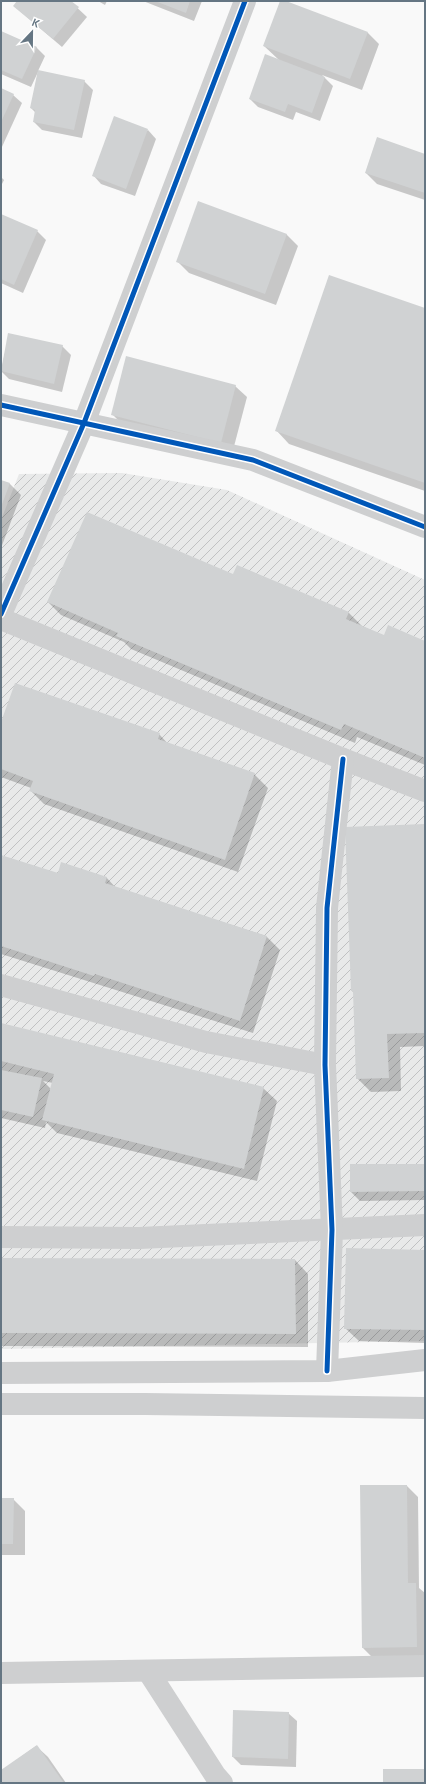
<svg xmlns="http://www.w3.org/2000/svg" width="426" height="1784" font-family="Cabin,sans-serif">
  <defs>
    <pattern id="industrial-furrows" width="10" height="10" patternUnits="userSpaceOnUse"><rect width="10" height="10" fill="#e8e9e9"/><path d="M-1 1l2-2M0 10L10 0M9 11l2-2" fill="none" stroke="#c0c1c2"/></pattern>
  </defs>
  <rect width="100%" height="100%" fill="#f9f9f9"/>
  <!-- industrial -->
  <polygon fill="url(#industrial-furrows)" points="122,473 227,490 425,580 425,1341 1,1349 1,520 19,474"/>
  <!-- shadow -->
  <g fill="#0003" fill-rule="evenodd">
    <polygon points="18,1 70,1 87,17 62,47 14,6"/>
    <polygon points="98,1 107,1 105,5"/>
    <polygon points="143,1 202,1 194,21"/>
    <polygon points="281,1 368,33 379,44 362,90 322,75 333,86 320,121 296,112 293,120 258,107 250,99 279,60 264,46"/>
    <polygon points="1,32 36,47 45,56 38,71 84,81 93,90 82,138 42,130 34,122 36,113 31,108 38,72 31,87 1,74"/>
    <polygon points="1,90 13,95 22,103 1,149"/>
    <polygon points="148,130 156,139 135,196 101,184 93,175"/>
    <polygon points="425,155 425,200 377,184 366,173"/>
    <polygon points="1,177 4,180 1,186"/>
    <polygon points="1,215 37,231 46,240 23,293 1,283"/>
    <polygon points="286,234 298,246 276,305 189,273 177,261"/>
    <polygon points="425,309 425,491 289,444 276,430"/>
    <polygon points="9,335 62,346 71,355 62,392 9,379 1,371"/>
    <polygon points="235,386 247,397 232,454 124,426 112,414"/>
    <polygon points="1,481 10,484 21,495 1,548"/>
    <polygon points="238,567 349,613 362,626 385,637 425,642 425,765 357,737 355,743 131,649 124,642 61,615 48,602 234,576"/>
    <polygon points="1,725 159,734 169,745 254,774 268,788 238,872 44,804 30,790 31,788 1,777"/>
    <polygon points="425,825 425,1046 400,1047 401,1091 371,1092 357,1078 354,993 352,991"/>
    <polygon points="1,856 58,874 106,877 117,889 266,936 280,950 253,1033 1,954"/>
    <path d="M1,1024L263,1088L277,1101L257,1181L57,1133L46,1122L45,1128L1,1118ZM43,1081L53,1083L51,1089Z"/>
    <polygon points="351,1165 425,1165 425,1200 360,1201 351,1192"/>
    <polygon points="425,1251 425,1343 359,1341 345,1328"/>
    <polygon points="1,1259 295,1260 308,1274 308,1347 1,1346"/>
    <polygon points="407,1486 418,1497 419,1588 425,1593 425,1658 374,1659 363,1648"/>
    <polygon points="1,1499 13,1499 25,1511 25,1555 1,1555"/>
    <polygon points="288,1713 297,1721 296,1767 241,1765 233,1757"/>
    <polygon points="36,1746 48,1757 66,1783 1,1783 1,1771"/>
  </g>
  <!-- building -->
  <g fill="#d0d2d3">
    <polygon points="17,1 71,1 79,7 53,39 13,6"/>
    <polygon points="155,1 190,1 186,13"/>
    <polygon points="280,1 286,1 368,32 350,79 263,46"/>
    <polygon points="1,31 37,47 22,79 1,70"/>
    <polygon points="265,54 325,77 312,113 288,104 285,112 249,99"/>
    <polygon points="38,70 85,80 74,130 33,122 35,110 30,108"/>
    <polygon points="1,88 14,94 1,122"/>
    <polygon points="114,116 148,129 126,189 92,176"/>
    <polygon points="377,137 425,154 425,193 365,173"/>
    <polygon points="198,201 287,234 265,294 176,262"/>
    <polygon points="1,214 38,230 14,285 1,279"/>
    <polygon points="329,275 425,308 425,483 275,431"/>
    <polygon points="8,333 63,345 54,384 1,371"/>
    <polygon points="126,356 236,385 221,443 111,415"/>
    <polygon points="1,480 10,483 1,507"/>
    <polygon points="87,512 233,574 237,565 349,612 346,619 384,635 388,625 425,641 425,758 344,724 341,730 116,636 118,633 47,602"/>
    <polygon points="15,683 160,733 158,739 255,773 225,860 29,791 33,781 1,769 1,722"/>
    <polygon points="425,824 425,1033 387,1034 389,1078 356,1079 353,991 351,991 345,827"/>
    <polygon points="1,855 58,873 61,862 107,877 105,883 267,936 240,1021 95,974 94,976 1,946"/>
    <polygon points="1,1023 264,1087 244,1169 42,1120 54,1074 1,1061"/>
    <polygon points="1,1070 42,1078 33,1117 1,1110"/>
    <polygon points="350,1164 425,1164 425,1191 350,1192"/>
    <polygon points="346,1248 425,1250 425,1330 344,1329"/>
    <polygon points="1,1258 295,1259 296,1334 1,1333"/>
    <polygon points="360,1485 407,1485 408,1583 416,1583 417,1647 362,1648"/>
    <polygon points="1,1498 14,1498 13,1544 1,1544"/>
    <polygon points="233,1710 289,1712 288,1759 232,1757"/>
    <polygon points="37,1745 64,1783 1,1783 1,1770"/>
    <rect x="383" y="1769" width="42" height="14"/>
  </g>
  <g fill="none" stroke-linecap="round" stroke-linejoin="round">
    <!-- minor -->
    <g stroke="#cecfd0" stroke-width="22">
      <polyline points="1,405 253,460 425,527"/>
      <polyline points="1,614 84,423 245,1"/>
      <polyline points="1,619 343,759 425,791"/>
      <polyline points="1,985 206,1042 325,1065"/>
      <polyline points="1,1237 139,1238 425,1225"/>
      <polyline points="327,1371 332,1230 325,1065 327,908 343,759"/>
      <polyline points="1,1373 327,1371 425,1360"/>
      <polyline points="1,1404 145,1404 425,1408"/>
      <polyline points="148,1671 215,1775 222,1783"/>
      <polyline points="1,1673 425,1666"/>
    </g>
    <!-- cycleway casing -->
    <g stroke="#fff" stroke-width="8">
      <g id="cycleway">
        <polyline points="1,405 253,460 425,527"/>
        <polyline points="1,614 84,423 245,1"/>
        <polyline points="327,1371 332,1230 325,1065 327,908 343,759"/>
      </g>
    </g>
    <!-- cycleway -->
    <use href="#cycleway" stroke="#0057b8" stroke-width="5"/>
  </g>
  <!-- border -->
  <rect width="426" height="1784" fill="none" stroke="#657683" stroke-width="4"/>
  <!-- north arrow -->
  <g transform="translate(32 32) rotate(22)" stroke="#ffffff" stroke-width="3" paint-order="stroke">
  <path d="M0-3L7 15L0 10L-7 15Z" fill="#657683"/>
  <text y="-6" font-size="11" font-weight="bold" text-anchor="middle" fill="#657683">K</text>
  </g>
</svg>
